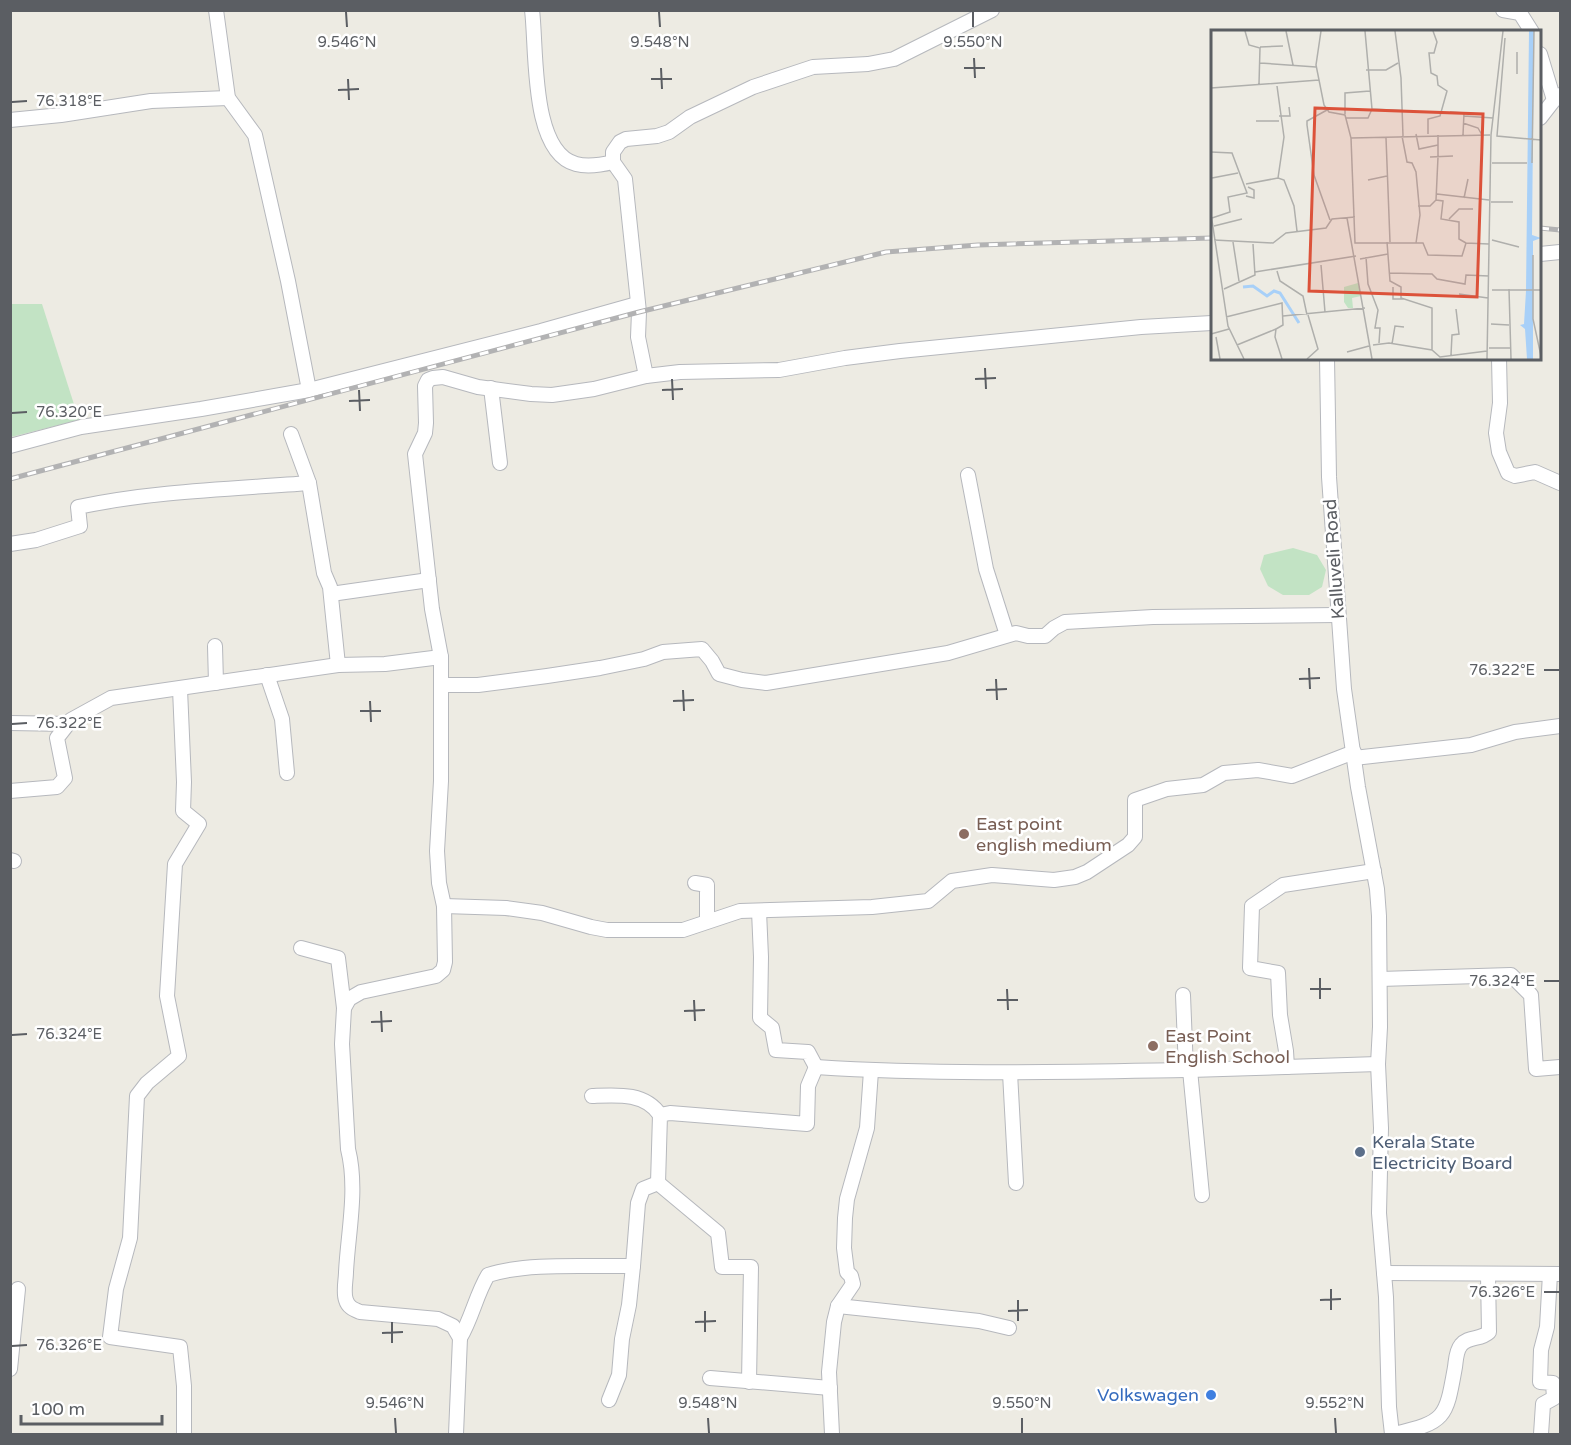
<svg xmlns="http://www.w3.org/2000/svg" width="1571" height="1445" font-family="'Varela Round',sans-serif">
  <rect width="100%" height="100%" fill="#edebe3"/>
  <!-- green -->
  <g fill="#c2e3c4">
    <polygon points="10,304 42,304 79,420 11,437"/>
    <polygon points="1293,548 1317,555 1326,570 1322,587 1309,595 1283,595 1268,586 1260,569 1264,555"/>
  </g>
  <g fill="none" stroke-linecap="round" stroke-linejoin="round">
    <!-- minor casing -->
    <g stroke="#b6b8bd" stroke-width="16">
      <g id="minor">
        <polyline points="216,10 228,98 255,135 288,281 309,390"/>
        <path d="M532,10C537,48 530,152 576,164C587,167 601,165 613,162L625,179L639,312L638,337L646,376"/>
        <polyline points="1503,10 1520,13 1532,32"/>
        <polyline points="1540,54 1554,100"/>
        <polyline points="1540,118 1554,100 1560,95"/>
        <polyline points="10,120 61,115 151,101 228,98"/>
        <polyline points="613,162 613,152 620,142 626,139 657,136 669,132 690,117 753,87 813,67 868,64 894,59 992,10"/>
        <polyline points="1540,254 1560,252"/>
        <polyline points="1327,358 1329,477 1344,689 1358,787 1377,889 1379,916 1380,1027 1378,1064 1381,1128 1379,1213 1386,1297 1389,1407 1392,1434"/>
        <polyline points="1499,358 1500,403 1496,433 1499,452 1508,473 1515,476 1535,472 1560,483"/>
        <polyline points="491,388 500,463"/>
        <polyline points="291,434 309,483 324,573 330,587 338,665"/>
        <polyline points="10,446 81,427 201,409 309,390 541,331 637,304"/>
        <polyline points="968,475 986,569 1007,635"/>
        <path d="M10,544L36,540L80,526L78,507C154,491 232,489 309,483"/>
        <polyline points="331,594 429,580"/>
        <polyline points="215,646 216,683"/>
        <polyline points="267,675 282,719 287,773"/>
        <polyline points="441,685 478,685 547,676 600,668 644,659 663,652 702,649 712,661 719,674 742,680 766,683 948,653 1016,633 1028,636 1045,636 1054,628 1065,622 1153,617 1337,615"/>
        <polyline points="180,689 184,782 183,811 199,824 175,864 167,996 179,1056 147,1083 137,1096 130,1238 116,1289 110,1337 180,1347 184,1386 184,1434"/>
        <polyline points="10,723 68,724"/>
        <polyline points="1354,758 1471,745 1515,732 1560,726"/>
        <polyline points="10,791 57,787 65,778 57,738 71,720 111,698 338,665 385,664 441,657"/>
        <polyline points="10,860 14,861"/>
        <polyline points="695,883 707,885 707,921"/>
        <polyline points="444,906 506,908 542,913 591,927 607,930 683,930 740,911 872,907 928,901 952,881 992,875 1054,880 1075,877 1087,872 1128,845 1135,837 1135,800 1167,789 1203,785 1224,773 1258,770 1292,776 1354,752"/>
        <polyline points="759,911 761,957 760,1018 772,1028 776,1050 808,1052 816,1067"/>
        <polyline points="301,948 338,958 344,1008"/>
        <polyline points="1380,979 1511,975 1531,995 1536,1069 1560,1067"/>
        <polyline points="1183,995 1186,1070 1190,1070 1202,1195"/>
        <path d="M816,1067C939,1075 1063,1072 1186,1070"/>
        <polyline points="1287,1067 1286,1051 1280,1015 1278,973 1250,968 1252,906 1283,885 1374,871"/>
        <polyline points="1190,1070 1378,1064"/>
        <polyline points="1010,1073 1016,1183"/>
        <path d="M592,1096C616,1095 645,1092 660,1115"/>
        <polyline points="658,1183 718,1233 722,1267 751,1267 749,1382"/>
        <polyline points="1384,1273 1560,1274"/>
        <polyline points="838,1306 979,1321 1009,1328"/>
        <path d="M460,1338C472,1318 476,1295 488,1275C527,1262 590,1267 633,1266L638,1203L643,1189L658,1183L660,1115L670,1113L807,1124L808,1086L816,1067"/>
        <polyline points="10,1369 18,1289"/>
        <polyline points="710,1378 830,1388"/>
        <polyline points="609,1400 619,1375 622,1339 629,1305 633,1266"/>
        <path d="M456,1434L460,1338L453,1326L438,1319L360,1312C353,1309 348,1307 346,1300C343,1292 346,1280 346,1272C348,1232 358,1189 348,1149L342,1044L344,1008L349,999L361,992L436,976L443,970L445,962L444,906L439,883L437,851L441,781V657L432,609L415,454L425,433L426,423L425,386L428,380L433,378L443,377L478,387L531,394L552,395L594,389L646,376L680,372L779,370L845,358L900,351L1141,327L1212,323"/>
        <polyline points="832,1434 829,1372 834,1322 838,1306 853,1284 851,1276 847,1272 844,1248 845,1218 847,1199 867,1128 871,1071"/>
        <path d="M1394,1434C1446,1422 1446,1418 1455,1367C1456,1360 1456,1351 1461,1345C1468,1336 1481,1340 1489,1332L1488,1275"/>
        <polyline points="1541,1434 1543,1404 1554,1398 1553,1383 1540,1382 1541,1350 1547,1327 1550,1274"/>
      </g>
    </g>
    <!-- minor -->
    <use href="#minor" stroke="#fff" stroke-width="14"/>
    <!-- rail casing -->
    <g stroke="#b2b2b3" stroke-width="5">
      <g id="rail">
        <polyline points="1540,228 1560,230"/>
        <polyline points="10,479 639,312 886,252 978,245 1212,238"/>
      </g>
    </g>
    <!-- rail -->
    <use href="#rail" stroke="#fff" stroke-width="3" stroke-dasharray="9" stroke-linecap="butt"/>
  </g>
  <!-- ticks -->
  <path fill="none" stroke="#5b5e63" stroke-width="2" d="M346,12L347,27M659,12L660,27M973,12V27M974,58L975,78M661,68L662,89M964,68H985M348,79L349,100M651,79H672M338,90L359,89M12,102L27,101M985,368L986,389M672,379L673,400M975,379L996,378M359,390L360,411M662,390L683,389M349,401L370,400M12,413L27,412M1309,668L1310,689M1544,670H1559M996,679L997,700M1299,679L1320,678M683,690L684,711M986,690L1007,689M370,701L371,722M673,701L694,700M360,711H381M12,724L27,723M1320,978V999M1544,981H1559M1007,989L1008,1010M1310,989H1331M694,1000L695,1021M997,1000H1018M381,1011L382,1032M684,1011L705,1010M371,1022L392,1021M12,1035L27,1034M1331,1289V1310M1544,1292H1559M1018,1300V1321M1320,1300L1341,1299M705,1311V1332M1008,1311L1028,1310M392,1322V1343M695,1322L716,1321M382,1333L403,1332M12,1346L27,1345M395,1418L396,1433M708,1418L709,1433M1022,1418V1433M1335,1418L1336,1433"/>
  <!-- markers -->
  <g fill="#8d6e63" stroke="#fff" stroke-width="2">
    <circle cx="964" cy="834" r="6"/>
    <circle cx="1153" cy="1046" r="6"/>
  </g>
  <circle fill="#5c6f8a" stroke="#fff" stroke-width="2" cx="1360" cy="1152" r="6"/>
  <circle fill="#3f7fe0" stroke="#fff" stroke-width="2" cx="1211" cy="1395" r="6"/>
  <g text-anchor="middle" stroke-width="5" stroke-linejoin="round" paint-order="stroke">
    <!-- street labels -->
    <g font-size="18" fill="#5b5e63" stroke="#fff">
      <text transform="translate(1334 559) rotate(-94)" y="6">Kalluveli Road</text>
    </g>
    <!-- education labels -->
    <g font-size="18" fill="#785e54" stroke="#fff" text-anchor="start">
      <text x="976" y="830">East point<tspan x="976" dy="21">english medium</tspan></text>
      <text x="1165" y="1042">East Point<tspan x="1165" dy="21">English School</tspan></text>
    </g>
    <!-- service labels -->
    <g font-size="18" fill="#4e5e75" stroke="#fff" text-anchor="start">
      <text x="1372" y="1148">Kerala State<tspan x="1372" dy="21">Electricity Board</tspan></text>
    </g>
    <!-- shop labels -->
    <g font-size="18" fill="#366cbe" stroke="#fff" text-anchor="end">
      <text x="1199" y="1401">Volkswagen</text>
    </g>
  </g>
  <!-- overview -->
  <g transform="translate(1211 30)">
    <rect width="330" height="330" fill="#edebe3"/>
    <path d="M147,253L150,266L141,268L142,278H137L133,272V257Z" fill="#c2e3c4"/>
    <path d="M318,1H323L321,205L330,208L322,211V329H316L314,299L309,295L313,294L315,261Z" fill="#a8d0f8"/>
    <path fill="none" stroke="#a8d0f8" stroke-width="3" d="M32,257L42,256L56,266L63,261L69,263L88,293"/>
    <path fill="none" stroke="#afafac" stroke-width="1.5" d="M34,1L38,15L49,18L48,54M75,1L82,35M110,1L105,35L113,75L118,82L134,85L140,108L144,213H212L217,225L251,226L255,213L278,214M154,1L161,79L201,81M184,1L190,48L192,106M294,8L286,106L330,110M49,17L72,16M306,22V44M49,33L105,37M155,40H175L187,33M66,56L73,107L67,148L73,150L83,176L86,201M0,58L108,50M116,80L96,91V95L103,145L119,190M239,82L253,83L252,105M134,84V63L159,61M68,86H79L78,77M253,86L282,88M135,88H157L161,79M45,91H68M252,93L267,98L271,105M205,104L208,119L227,115M217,104V89L229,86L236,61L227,55L226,46L220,43L218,23H223L226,12L222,1M191,106L196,132L201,133L205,142L209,185L205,213M140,108L279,105M175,108L179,212M0,122L21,123L36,163L17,167L19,182L1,188M219,127L242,126M227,127V105M281,133H316M321,133L323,1M1,148L27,143M157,150L176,146M35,154L67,148M226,164L278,170M35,166L43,168V160L37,157M253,168L257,149M225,170L232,171L230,189L248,192V209L255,213M280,172H302M207,176H219L225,170L227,127M0,184L17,296L33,329M136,188L161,329M238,189L248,179H262M3,196L31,189M3,210L62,213L75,203L115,198L121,189L144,187M281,210L308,217M22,212L28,251M176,212L179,251L190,257V268L221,278V320M322,225V289L330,326M155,227L157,254L167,280L164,298H169L168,313M149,229L177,224M110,235L114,282M66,241L69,251L92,266L96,285M44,242L145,226M179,243L221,244L226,249L254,254L255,245L278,246M182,257V269H192M13,259L44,245L42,214M298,259L300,329M281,260H330M248,264L277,268M72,286L154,278M15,287L71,273L72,295L65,299L64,307L71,329M280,294L298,295M0,304L18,299M5,307L9,329M181,314L184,296L193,297M26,315L65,299M162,315L178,313L221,320L229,327L276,321M278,318H299M136,322L158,316M240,325L241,305L248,304L245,279M96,329L107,319L97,285M276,329L280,105L292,1"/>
    <path fill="#dc523a" fill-opacity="0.15" stroke="#dc523a" stroke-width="3" d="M104,78L272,84L266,267L98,261Z"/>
    <rect width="330" height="330" fill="none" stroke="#5b5e63" stroke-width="3"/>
  </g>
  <g font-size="15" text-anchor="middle" fill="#5b5e63" stroke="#fff" stroke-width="5" stroke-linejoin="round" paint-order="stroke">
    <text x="347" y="47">9.546°N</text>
    <text x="660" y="47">9.548°N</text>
    <text x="973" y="47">9.550°N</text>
    <text x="69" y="106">76.318°E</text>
    <text x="69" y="417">76.320°E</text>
    <text x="1502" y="675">76.322°E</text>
    <text x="69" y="728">76.322°E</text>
    <text x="1502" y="986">76.324°E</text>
    <text x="69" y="1039">76.324°E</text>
    <text x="1502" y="1297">76.326°E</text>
    <text x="69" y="1350">76.326°E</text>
    <text x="395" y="1408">9.546°N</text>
    <text x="708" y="1408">9.548°N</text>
    <text x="1022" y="1408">9.550°N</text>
    <text x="1335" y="1408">9.552°N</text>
  </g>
  <!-- border -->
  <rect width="1571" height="1445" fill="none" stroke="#5b5e63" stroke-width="24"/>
  <!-- scale -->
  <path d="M21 1415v9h141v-9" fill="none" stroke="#5b5e63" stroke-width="3"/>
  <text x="30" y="1415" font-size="18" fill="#5b5e63" stroke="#ffffff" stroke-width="4.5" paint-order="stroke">100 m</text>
</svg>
